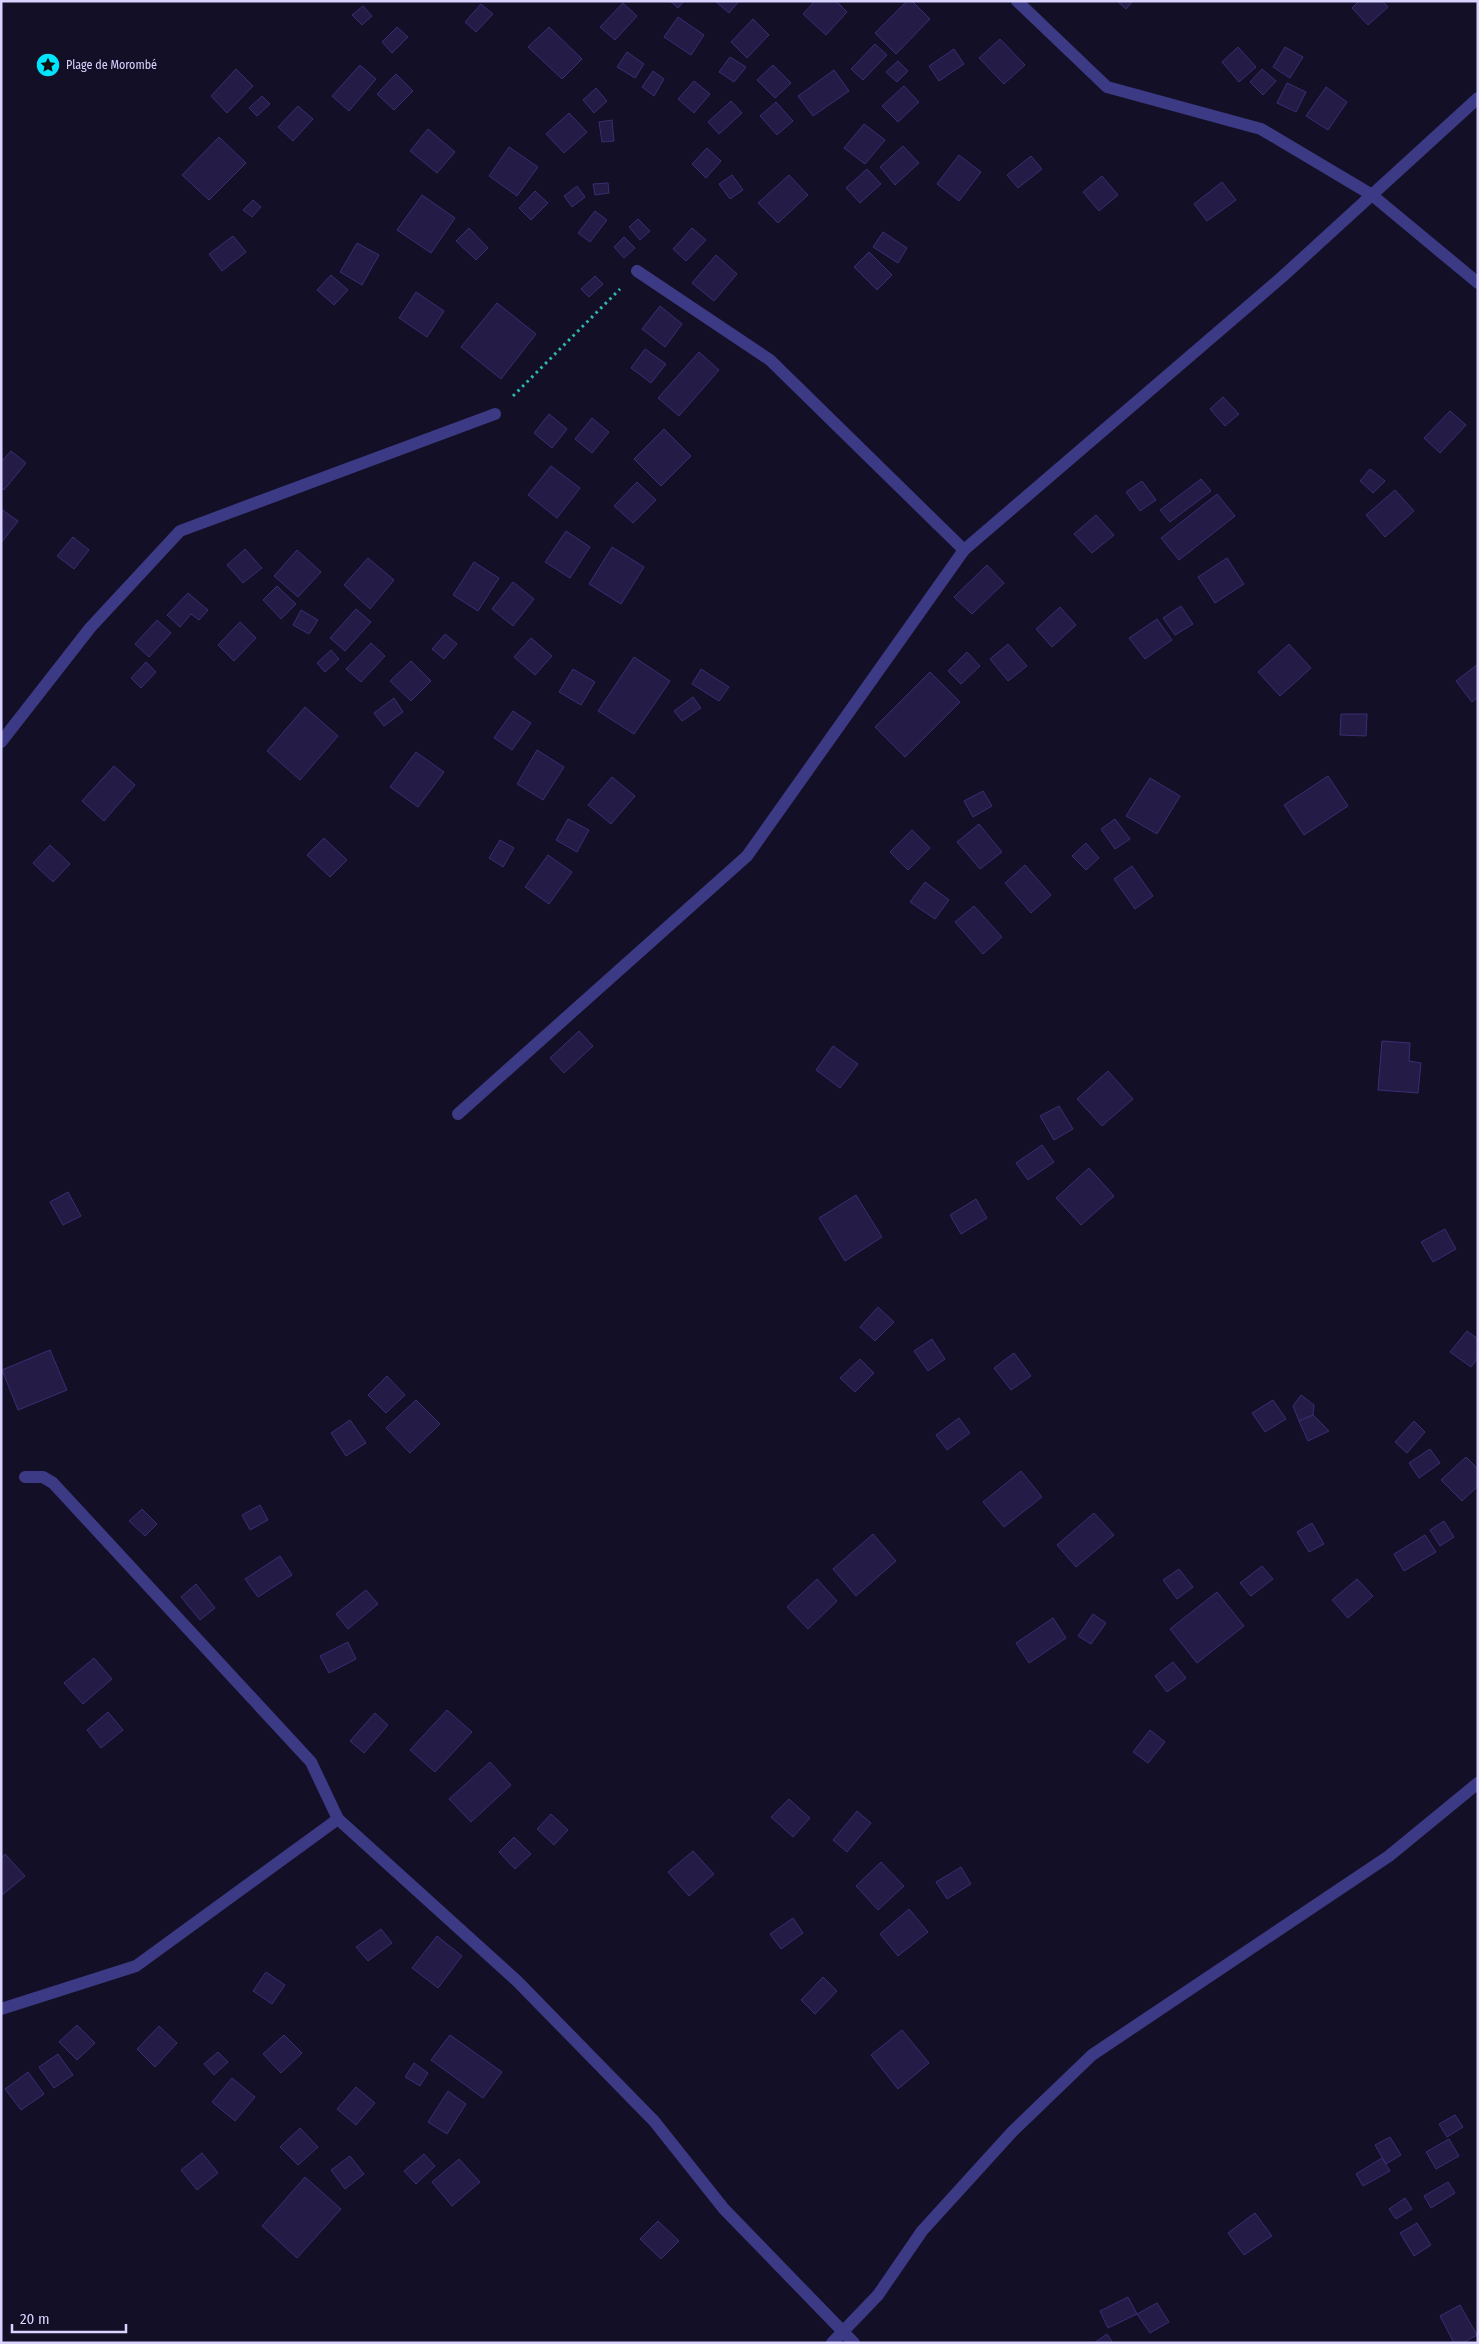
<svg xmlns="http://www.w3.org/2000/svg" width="1479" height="2344" font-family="'Fira Sans Condensed',sans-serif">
  <rect width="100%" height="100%" fill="#130f26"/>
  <!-- building -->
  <g fill="#241b47" stroke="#3b2d73">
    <polygon points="670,1 684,1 678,8"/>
    <polygon points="715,1 739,1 729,13"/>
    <polygon points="815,1 836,1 847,12 826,35 803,14"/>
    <polygon points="907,1 912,1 930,19 896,54 875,33"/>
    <polygon points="1117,1 1133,1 1126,9"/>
    <polygon points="1359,1 1382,1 1388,7 1368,25 1352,8"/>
    <polygon points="623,3 637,16 615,40 600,27"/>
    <polygon points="481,4 493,14 476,32 465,22"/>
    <polygon points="363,6 372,16 362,25 352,15"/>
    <polygon points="678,17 704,35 691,55 664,37"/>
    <polygon points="753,19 769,35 747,58 731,42"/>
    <polygon points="397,27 408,37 392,53 382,42"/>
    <polygon points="549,27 582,59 562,79 528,47"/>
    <polygon points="1000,39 1025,65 1004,84 979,58"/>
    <polygon points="875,44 887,55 863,80 851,69"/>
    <polygon points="1238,47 1256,67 1239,82 1222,62"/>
    <polygon points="1285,47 1303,57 1290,78 1273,67"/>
    <polygon points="954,49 964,64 939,81 929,66"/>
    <polygon points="627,52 644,64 635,78 617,67"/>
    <polygon points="730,57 746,67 734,82 719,72"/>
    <polygon points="898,61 908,71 897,82 886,72"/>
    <polygon points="360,65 376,79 349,111 332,96"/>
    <polygon points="773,65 791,83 775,98 757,80"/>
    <polygon points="236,69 253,86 227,113 211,96"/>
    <polygon points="1262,69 1276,81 1263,95 1250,82"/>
    <polygon points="834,70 849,91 813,116 798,96"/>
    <polygon points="653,71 664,79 654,96 642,87"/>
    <polygon points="396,74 413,91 394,110 377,94"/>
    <polygon points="694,81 710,94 694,113 678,99"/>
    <polygon points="1287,83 1306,92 1296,112 1277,103"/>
    <polygon points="904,86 919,102 898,122 882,106"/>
    <polygon points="1326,87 1347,102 1328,130 1306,116"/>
    <polygon points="596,88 607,101 594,113 583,100"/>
    <polygon points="262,96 270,104 257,116 249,108"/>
    <polygon points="731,101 742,113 719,134 708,122"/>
    <polygon points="776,102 793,121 777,135 760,116"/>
    <polygon points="298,106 313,119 293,141 278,127"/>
    <polygon points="569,113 587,132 564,153 546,134"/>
    <polygon points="612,120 614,141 602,142 599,122"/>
    <polygon points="864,124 885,140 865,164 844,148"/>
    <polygon points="428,129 455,152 437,173 410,151"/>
    <polygon points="219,137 246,163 209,200 182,175"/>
    <polygon points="903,146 919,163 895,185 880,167"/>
    <polygon points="509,147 538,167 517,196 489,176"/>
    <polygon points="707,148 721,161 706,178 692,164"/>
    <polygon points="959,155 981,172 959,201 937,184"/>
    <polygon points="1031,156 1042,169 1018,188 1007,175"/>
    <polygon points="867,169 881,184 860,203 846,188"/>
    <polygon points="732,175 743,190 730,199 719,184"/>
    <polygon points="789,175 808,195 778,223 758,203"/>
    <polygon points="1102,176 1118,195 1099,211 1083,192"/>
    <polygon points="1222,182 1236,200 1207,221 1194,204"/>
    <polygon points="608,183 609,193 595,195 593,184"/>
    <polygon points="577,186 585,197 572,207 564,196"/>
    <polygon points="535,191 548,203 531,220 519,208"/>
    <polygon points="422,195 455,218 431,253 397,230"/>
    <polygon points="253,200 261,207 252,217 243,210"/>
    <polygon points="595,211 607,220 590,242 578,233"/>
    <polygon points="638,219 650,231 640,240 629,227"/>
    <polygon points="469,228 488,248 476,260 456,241"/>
    <polygon points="692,228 706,240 686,261 673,249"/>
    <polygon points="883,232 907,248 898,263 873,247"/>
    <polygon points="233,236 246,252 222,271 209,254"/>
    <polygon points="624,237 635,248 624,258 614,247"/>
    <polygon points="357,243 379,255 362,285 340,272"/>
    <polygon points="869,252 892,275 877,290 854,267"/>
    <polygon points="716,255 737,274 714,301 692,283"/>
    <polygon points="331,275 348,290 334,305 317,290"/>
    <polygon points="595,276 603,284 589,297 581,289"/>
    <polygon points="416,292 444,311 427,337 399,318"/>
    <polygon points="497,303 536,334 501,379 461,347"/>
    <polygon points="660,306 682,324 665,347 642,329"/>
    <polygon points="645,349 666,364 651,383 631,368"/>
    <polygon points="699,352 719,370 679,416 658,398"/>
    <polygon points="1223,397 1239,414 1225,426 1210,409"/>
    <polygon points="1450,411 1466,425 1440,453 1424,438"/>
    <polygon points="549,414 567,429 552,448 534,433"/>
    <polygon points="592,418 609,432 592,453 575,439"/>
    <polygon points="664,429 691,456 661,486 634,459"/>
    <polygon points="11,451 26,463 4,490 1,488 1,462"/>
    <polygon points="551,466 580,488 557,518 528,495"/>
    <polygon points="1370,469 1385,481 1373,493 1360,481"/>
    <polygon points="1201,479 1211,491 1170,522 1160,510"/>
    <polygon points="1142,481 1156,500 1140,511 1126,492"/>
    <polygon points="637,482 656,500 633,523 614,506"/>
    <polygon points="1395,490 1414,511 1385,537 1366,515"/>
    <polygon points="1217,494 1235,516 1179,560 1161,538"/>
    <polygon points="1,509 18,521 1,543"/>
    <polygon points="1096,515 1114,535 1092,553 1074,534"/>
    <polygon points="566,531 590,547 570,578 545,562"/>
    <polygon points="73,537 89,550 74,569 57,556"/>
    <polygon points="612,547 644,567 621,604 589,584"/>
    <polygon points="245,549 262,568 243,583 227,565"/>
    <polygon points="297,550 321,572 298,597 274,576"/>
    <polygon points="368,558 394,580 370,609 344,585"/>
    <polygon points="1227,558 1244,584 1215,603 1198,577"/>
    <polygon points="474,562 499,578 478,611 453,595"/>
    <polygon points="987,565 1004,583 972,614 954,597"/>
    <polygon points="513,582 534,599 513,626 492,609"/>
    <polygon points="277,586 296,604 281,619 263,600"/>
    <polygon points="188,593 208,610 199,620 191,614 180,627 167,615"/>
    <polygon points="1181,606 1193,624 1175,635 1163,618"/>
    <polygon points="1060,607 1076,625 1052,647 1036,629"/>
    <polygon points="356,609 371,622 345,651 330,638"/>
    <polygon points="301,610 318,620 309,634 293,625"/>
    <polygon points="1157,619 1172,640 1145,659 1129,638"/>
    <polygon points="157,620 171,633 149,657 135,644"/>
    <polygon points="240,622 256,638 234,661 218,645"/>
    <polygon points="445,634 457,644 444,659 432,649"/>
    <polygon points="531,638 552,656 535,675 514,657"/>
    <polygon points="371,643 385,656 361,682 346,669"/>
    <polygon points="1008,644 1027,666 1008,681 990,659"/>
    <polygon points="1289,644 1311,668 1280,696 1258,672"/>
    <polygon points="331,650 339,659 325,672 317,663"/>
    <polygon points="967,652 980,666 961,684 948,671"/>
    <polygon points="634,657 670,681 634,734 598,711"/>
    <polygon points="411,661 431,681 411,701 390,681"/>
    <polygon points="146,662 156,672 141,688 131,678"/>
    <polygon points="1478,664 1478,697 1472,702 1456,681"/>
    <polygon points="573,669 595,682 581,705 559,692"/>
    <polygon points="701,669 729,687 719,701 692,684"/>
    <polygon points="930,672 960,702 905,757 875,727"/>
    <polygon points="693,697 701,708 682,721 674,711"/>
    <polygon points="394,698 403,712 384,726 374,713"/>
    <polygon points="305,707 338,736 300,780 267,751"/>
    <polygon points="513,711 531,723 512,750 494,738"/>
    <polygon points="1341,714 1367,714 1366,736 1340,735"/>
    <polygon points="537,750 564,767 543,800 517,784"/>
    <polygon points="416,752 444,772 418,807 390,787"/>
    <polygon points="114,766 135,785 104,821 82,801"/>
    <polygon points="1328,776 1348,806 1304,835 1284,805"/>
    <polygon points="612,777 635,796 611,824 588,805"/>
    <polygon points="1150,778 1180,796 1157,834 1126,816"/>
    <polygon points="983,791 992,806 973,817 964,801"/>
    <polygon points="568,819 589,830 577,852 556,840"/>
    <polygon points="1115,819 1130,839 1115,849 1101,829"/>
    <polygon points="979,824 1002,852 980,869 957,842"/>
    <polygon points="912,830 930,848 908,870 890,852"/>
    <polygon points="324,838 347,860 330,877 307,855"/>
    <polygon points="500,840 514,848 503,867 489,858"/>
    <polygon points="1086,843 1099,858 1086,870 1072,856"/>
    <polygon points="50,845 70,864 53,882 33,863"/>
    <polygon points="548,855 572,872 549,904 525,887"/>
    <polygon points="1025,865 1051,895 1031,913 1005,883"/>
    <polygon points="1132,866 1153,896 1135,909 1114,879"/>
    <polygon points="925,882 949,900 935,919 910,902"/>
    <polygon points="974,906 1002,937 983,954 955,922"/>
    <polygon points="579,1031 593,1046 564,1073 550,1058"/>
    <polygon points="1382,1041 1410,1043 1409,1061 1421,1063 1418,1093 1378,1090"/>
    <polygon points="833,1046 858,1064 840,1088 816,1070"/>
    <polygon points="1108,1071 1133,1099 1102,1126 1077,1099"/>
    <polygon points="1059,1106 1073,1129 1054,1140 1040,1116"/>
    <polygon points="1042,1145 1054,1162 1028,1180 1016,1163"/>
    <polygon points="1089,1168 1114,1196 1081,1225 1056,1198"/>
    <polygon points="68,1192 81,1216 63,1225 50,1202"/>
    <polygon points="856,1195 882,1237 845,1261 819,1218"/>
    <polygon points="976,1199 987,1218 961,1234 950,1215"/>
    <polygon points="1445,1229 1456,1249 1433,1262 1421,1242"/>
    <polygon points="878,1307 894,1322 875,1341 860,1327"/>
    <polygon points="1467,1331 1478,1339 1478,1358 1471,1367 1450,1352"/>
    <polygon points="932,1339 945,1359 928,1371 914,1351"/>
    <polygon points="50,1350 67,1390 18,1410 2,1370"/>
    <polygon points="1014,1353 1031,1376 1011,1390 994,1368"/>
    <polygon points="860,1359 874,1373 855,1392 840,1378"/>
    <polygon points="387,1376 405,1395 386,1413 368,1395"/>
    <polygon points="1301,1395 1314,1405 1313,1415 1299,1421 1293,1406"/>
    <polygon points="416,1400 440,1424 410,1453 386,1428"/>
    <polygon points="1273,1400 1286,1419 1265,1432 1252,1413"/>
    <polygon points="1313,1415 1329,1431 1308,1441 1299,1421"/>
    <polygon points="959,1418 970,1433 947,1450 936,1435"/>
    <polygon points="350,1420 366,1443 346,1456 331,1433"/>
    <polygon points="1414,1421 1425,1432 1407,1453 1395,1442"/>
    <polygon points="1430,1449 1440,1463 1419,1478 1409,1463"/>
    <polygon points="1466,1457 1478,1469 1478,1486 1462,1501 1441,1480"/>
    <polygon points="1021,1471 1042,1497 1004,1527 983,1502"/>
    <polygon points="260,1505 268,1520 250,1530 242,1515"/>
    <polygon points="142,1509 157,1524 145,1536 129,1521"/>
    <polygon points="1094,1513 1114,1535 1076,1567 1057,1545"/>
    <polygon points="1444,1521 1454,1537 1440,1546 1430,1530"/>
    <polygon points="1312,1523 1324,1544 1309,1552 1297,1532"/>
    <polygon points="873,1534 896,1561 856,1596 833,1569"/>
    <polygon points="1425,1535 1436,1552 1404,1571 1394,1554"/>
    <polygon points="280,1556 292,1575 258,1597 245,1579"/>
    <polygon points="1262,1566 1273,1579 1251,1596 1240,1583"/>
    <polygon points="1179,1569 1193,1587 1177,1599 1163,1580"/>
    <polygon points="817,1579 837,1601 808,1629 787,1607"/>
    <polygon points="1357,1579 1373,1596 1348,1618 1332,1600"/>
    <polygon points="196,1584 215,1608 200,1620 181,1597"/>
    <polygon points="366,1590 378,1604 348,1629 336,1614"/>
    <polygon points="1217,1592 1244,1626 1197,1663 1170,1629"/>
    <polygon points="1093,1614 1106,1623 1091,1644 1078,1636"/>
    <polygon points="1053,1618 1066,1638 1029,1663 1016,1643"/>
    <polygon points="348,1642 356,1659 329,1673 320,1656"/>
    <polygon points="94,1658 112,1679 83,1704 64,1683"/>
    <polygon points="1173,1662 1186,1678 1167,1692 1155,1676"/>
    <polygon points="447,1710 472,1732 435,1772 410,1750"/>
    <polygon points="108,1712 123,1730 101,1748 87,1730"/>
    <polygon points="375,1713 388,1725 364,1753 350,1741"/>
    <polygon points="1150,1730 1165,1742 1148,1763 1133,1752"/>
    <polygon points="490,1762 511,1785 471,1822 449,1799"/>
    <polygon points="789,1799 810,1818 793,1837 771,1817"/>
    <polygon points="857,1811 871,1823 847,1852 833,1840"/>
    <polygon points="551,1814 568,1830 554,1845 537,1829"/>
    <polygon points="514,1837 531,1854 515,1869 499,1852"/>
    <polygon points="693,1851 714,1874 689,1896 668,1872"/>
    <polygon points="5,1854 25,1876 1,1896 1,1858"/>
    <polygon points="881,1862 904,1886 878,1910 856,1886"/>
    <polygon points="961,1867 971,1884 947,1899 936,1882"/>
    <polygon points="909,1909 928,1932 898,1956 880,1934"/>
    <polygon points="793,1918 803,1933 781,1949 770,1934"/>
    <polygon points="381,1929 392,1943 368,1961 356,1947"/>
    <polygon points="437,1936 462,1956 438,1988 412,1968"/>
    <polygon points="266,1972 285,1985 272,2004 253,1991"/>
    <polygon points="823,1977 837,1991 815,2014 801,2000"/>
    <polygon points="77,2025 95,2043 77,2060 59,2042"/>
    <polygon points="159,2026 177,2043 155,2067 137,2049"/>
    <polygon points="902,2030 929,2063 898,2089 871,2055"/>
    <polygon points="284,2035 302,2053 281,2073 263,2054"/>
    <polygon points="450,2035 502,2072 483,2098 431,2060"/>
    <polygon points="218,2052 228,2062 214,2075 204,2064"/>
    <polygon points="58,2054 73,2075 54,2088 39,2067"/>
    <polygon points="414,2063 428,2073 420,2086 405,2077"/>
    <polygon points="28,2072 44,2094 21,2110 5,2089"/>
    <polygon points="232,2078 255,2097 235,2121 212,2102"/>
    <polygon points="356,2087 375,2103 356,2125 337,2109"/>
    <polygon points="448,2091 466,2104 447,2134 428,2122"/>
    <polygon points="1455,2115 1463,2127 1447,2137 1439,2124"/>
    <polygon points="300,2128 318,2147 298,2165 280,2147"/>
    <polygon points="1390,2137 1401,2155 1386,2164 1375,2145"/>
    <polygon points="1449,2139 1459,2156 1436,2169 1426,2152"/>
    <polygon points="202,2153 218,2173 197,2190 181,2170"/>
    <polygon points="424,2154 435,2166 416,2184 404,2171"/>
    <polygon points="350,2156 364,2174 345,2189 331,2170"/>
    <polygon points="1382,2158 1390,2171 1363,2186 1356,2174"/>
    <polygon points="459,2159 480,2182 452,2206 432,2182"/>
    <polygon points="305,2177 341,2209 297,2258 262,2226"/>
    <polygon points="1448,2182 1455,2193 1431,2208 1424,2196"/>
    <polygon points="1405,2198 1412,2209 1396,2219 1389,2209"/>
    <polygon points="1255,2213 1272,2236 1244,2255 1228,2233"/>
    <polygon points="658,2221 679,2241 661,2259 640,2239"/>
    <polygon points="1417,2223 1431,2245 1414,2256 1400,2233"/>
    <polygon points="1128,2297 1137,2314 1108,2328 1100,2311"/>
    <polygon points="1157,2303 1169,2322 1150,2333 1137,2314"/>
    <polygon points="1460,2305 1477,2335 1463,2343 1454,2343 1440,2316"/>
    <polygon points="1107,2334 1113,2343 1094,2343"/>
  </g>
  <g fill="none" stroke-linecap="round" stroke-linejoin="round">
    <!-- path -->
    <polyline stroke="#2fb8b0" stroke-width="3" stroke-dasharray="2.5 4" stroke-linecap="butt" points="513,396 620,289"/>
    <!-- minor -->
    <g stroke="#3d3a85" stroke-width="12">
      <polyline points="1017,1 1107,87 1261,129 1372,195 1478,283"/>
      <polyline points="637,271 770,360 964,550"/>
      <polyline points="1,742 90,628 180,531 495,414"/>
      <polyline points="458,1114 747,856 964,550 1282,277 1478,98"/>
      <polyline points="25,1477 43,1477 53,1483 311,1762 338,1819 517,1981 654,2121 724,2209 854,2343"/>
      <polyline points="1,2009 136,1966 338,1819"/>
      <polyline points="832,2343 878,2295 922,2231 1012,2132 1092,2055 1389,1856 1478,1783"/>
    </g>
  </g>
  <!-- icons -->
  <defs>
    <g id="sight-disc" transform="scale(1.25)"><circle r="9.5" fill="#00e5ff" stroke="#130f26"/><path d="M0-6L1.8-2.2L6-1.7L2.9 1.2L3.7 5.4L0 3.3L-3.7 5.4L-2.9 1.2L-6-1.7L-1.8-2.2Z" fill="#111"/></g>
  </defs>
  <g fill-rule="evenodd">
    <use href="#sight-disc" x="48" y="65"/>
  </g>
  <g text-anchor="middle" stroke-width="4" stroke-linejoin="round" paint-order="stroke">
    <!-- poi labels -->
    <g font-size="12" fill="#d9d4ff" stroke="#130f26" text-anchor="start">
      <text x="66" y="69">Plage de Morombé</text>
    </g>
  </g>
  <!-- border -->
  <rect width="1479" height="2344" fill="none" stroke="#d9d4ff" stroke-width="5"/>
  <!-- scale -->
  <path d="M12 2324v8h114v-8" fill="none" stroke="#d9d4ff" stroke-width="2.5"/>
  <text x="20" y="2324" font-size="15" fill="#d9d4ff" stroke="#130f26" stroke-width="4" paint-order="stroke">20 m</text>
</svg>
